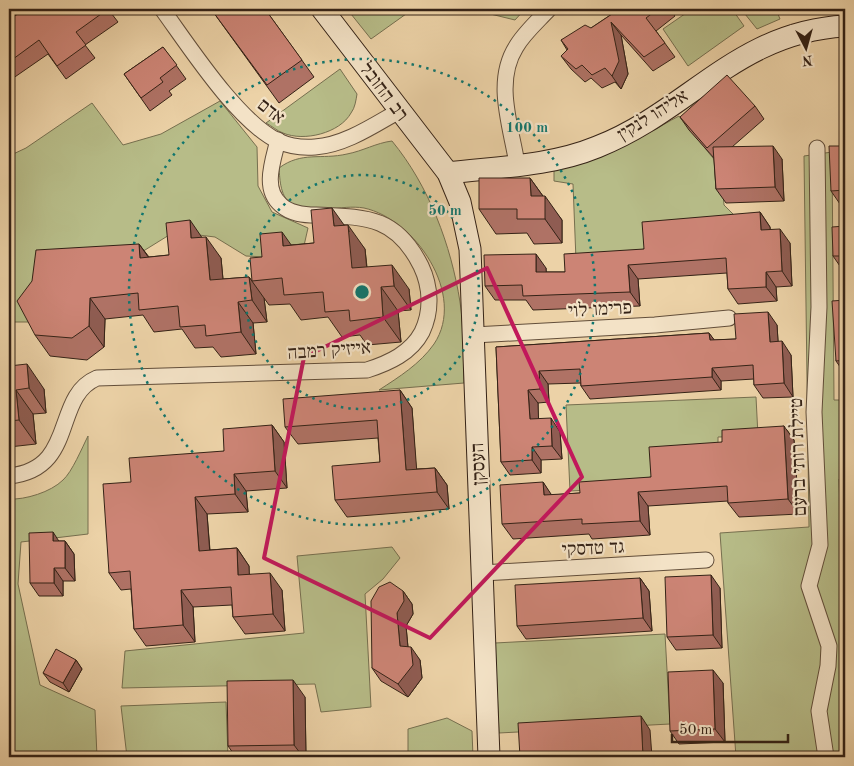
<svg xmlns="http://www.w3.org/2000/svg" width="854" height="766" font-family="'Old Standard TT','Frank Ruhl Libre',serif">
  <rect width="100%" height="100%" fill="#ecd2a7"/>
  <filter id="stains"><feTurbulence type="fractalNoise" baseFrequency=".004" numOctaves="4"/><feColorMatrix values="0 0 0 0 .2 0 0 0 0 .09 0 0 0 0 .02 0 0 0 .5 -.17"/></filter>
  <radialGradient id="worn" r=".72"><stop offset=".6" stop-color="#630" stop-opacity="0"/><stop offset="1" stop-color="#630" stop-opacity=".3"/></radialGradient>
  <!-- green -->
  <g fill="#b7bc88" stroke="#766f4f">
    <polygon points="347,9 413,9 371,39"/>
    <polygon points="470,9 525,9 515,20"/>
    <polygon points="692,9 732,9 744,26 688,66 663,29"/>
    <polygon points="741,9 776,9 780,19 757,29"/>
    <path d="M340,69L357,94C356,100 355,108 351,113C340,133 304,142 283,133C277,131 272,126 266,123Z"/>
    <polygon points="220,101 257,147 258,186 272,212 308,228 303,250 266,257 246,256 215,237 174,232 29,322 9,322 9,156 26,148 92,103 123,145 161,134"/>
    <path d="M679,116L721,168L724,205L734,215L651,254L576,260L573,184L554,181V167C602,164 638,138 679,116Z"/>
    <path d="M392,141C429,186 451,245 460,302C464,328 463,357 464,383L379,390C399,377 420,364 434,344C467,295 415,219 364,208C341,204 314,216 293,205C280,198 280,180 279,168C302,151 321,160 347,154C363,151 376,143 392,141Z"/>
    <polygon points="832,152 834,400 845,400 845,479 839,479 845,661 845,757 736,757 720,533 809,527 804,156"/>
    <polygon points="756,397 758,436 718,437 718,448 654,487 570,491 566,405"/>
    <path d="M88,436V534L21,542L18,584L40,685L95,710L97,757H54L47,753L9,756V499C25,500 51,492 63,480C72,472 82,448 88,436Z"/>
    <polygon points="392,547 400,558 383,579 365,594 371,707 321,712 315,684 122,688 125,651 304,633 297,556"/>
    <polygon points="665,634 670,724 499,733 495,643"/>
    <polygon points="226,702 228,757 127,757 121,706"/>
    <polygon points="447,718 472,731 473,757 408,757 408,729"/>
  </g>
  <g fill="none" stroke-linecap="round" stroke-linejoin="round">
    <!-- street casing -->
    <g stroke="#624e3a" stroke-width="17">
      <g id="street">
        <path d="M162,9C189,46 237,121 278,141C289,146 302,148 315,147C345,145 374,125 399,111"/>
        <polyline points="817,148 819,307 814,412 820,545 809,586 829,646 828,666 819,711 826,757"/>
        <path d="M517,164C511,126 494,82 516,47C524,33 538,21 549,9"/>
        <polyline points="474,335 655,325 729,318"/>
        <path d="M9,476C78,469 52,397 97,378L367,370C389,363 411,353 422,332C432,311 431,287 421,266C396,216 366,217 316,215C304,215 291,214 281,205C262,189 273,161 278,140"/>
        <polyline points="482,573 706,560"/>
      </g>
    </g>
    <!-- secondary casing -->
    <g stroke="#342216" stroke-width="23">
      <g id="secondary">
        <polyline points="322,9 448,173 460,202 470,249 489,757"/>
        <path d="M448,173C498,167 551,166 597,147C689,111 737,32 845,26"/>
      </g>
    </g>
    <!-- street -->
    <use href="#street" stroke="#f3e2c6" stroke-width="15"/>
    <!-- secondary -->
    <use href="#secondary" stroke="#f3e2c6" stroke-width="21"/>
  </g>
  <!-- wall -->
  <g fill="#af7265" stroke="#342216">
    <polygon points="108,9 118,22 85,45 95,58 66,79 48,54 9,81 9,20 44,12"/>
    <polygon points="211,9 265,9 314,77 279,103"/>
    <polygon points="613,9 670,9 675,16 656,31 675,57 653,71 621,35 628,74 621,89 615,82 602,88 591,78 585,82 571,69 561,56 567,50 561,40 591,28 615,12"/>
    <polygon points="163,47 186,79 169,91 172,95 150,111 124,74"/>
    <polygon points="755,106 764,119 732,147 782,159 784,201 726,203 716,189 714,158 689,130 680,117"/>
    <polygon points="845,146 845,204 840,204 831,191"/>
    <polygon points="530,178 543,196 562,220 562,243 534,244 527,233 496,234 479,209"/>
    <polygon points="760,212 770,227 770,229 790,243 792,286 776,287 777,301 738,304 728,289 727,273 638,279 640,306 533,310 526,300 495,300 485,286 546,268 546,272 565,272 644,249"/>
    <polygon points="344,225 365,249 367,267 409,289 411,310 398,311 401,342 367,345 360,335 342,337 328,317 301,320 290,304 269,305 264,298 267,322 253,323 256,354 221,357 213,347 195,348 182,329 154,332 143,315 105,319 104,347 87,360 50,356 35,335 139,244 149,257 169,255 201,237 221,258 223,279 249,277 252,281 262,257 291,245 314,243"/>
    <polygon points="845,226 845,269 842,269 833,256"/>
    <polygon points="845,300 845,374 836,361"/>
    <polygon points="777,325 778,342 791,355 793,397 763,398 754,385 754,379 721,381 721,390 590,399 581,386 581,383 548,384 549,402 538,403 538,419 560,432 562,459 541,460 541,473 510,475 501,462 496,347 709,333 714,340 736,339"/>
    <polygon points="9,366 44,389 46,413 33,414 36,444 9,447"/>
    <polygon points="400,390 412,408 416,469 435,468 447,485 449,509 347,517 335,500 380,462 378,438 298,444 285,427"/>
    <polygon points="272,425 284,442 287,488 246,491 248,512 207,514 210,550 237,548 249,566 249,574 282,590 285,631 245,634 233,617 232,605 193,607 195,642 146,646 134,629 131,589 121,590 109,573 131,482 224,451"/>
    <polygon points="784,426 794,440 799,514 739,517 728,503 728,501 648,506 650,535 592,539 589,534 513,539 502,524 543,482 551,495 580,493 651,477 722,442"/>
    <polygon points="59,541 65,541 74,554 75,581 63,581 63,596 39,596 30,583"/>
    <polygon points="640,578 649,591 652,631 526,639 517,626"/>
    <polygon points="720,588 722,648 676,650 667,637"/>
    <polygon points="403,591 412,604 413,614 406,626 408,647 420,660 422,678 408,697 381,681 372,668"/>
    <polygon points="76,660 82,669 69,692 50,682 43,673"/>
    <polygon points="723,683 725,742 679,744 670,731"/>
    <polygon points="305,697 306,757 236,757 228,746"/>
  </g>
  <!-- shaded-wall -->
  <g fill="#8f5c52" stroke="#342216">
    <polygon points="611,22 621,35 628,74 621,89 612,76"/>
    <polygon points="773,146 782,159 784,201 775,187"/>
    <polygon points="530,178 545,199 545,196 562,220 562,243 545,219 531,196"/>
    <polygon points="332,208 349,232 348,225 365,249 369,293 352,268 334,226"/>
    <polygon points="760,212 770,227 771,244 761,230"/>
    <polygon points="190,220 205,242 191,238"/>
    <polygon points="780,229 790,243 792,286 782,271"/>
    <polygon points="282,232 299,256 283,246"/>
    <polygon points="206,237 221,258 225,302 210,280"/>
    <polygon points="139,244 154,265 140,258"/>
    <polygon points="536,254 546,268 547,286 536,272"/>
    <polygon points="392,265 409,289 411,310 394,286"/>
    <polygon points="628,265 638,279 640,306 630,292"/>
    <polygon points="766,272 776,287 777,301 766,287"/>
    <polygon points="249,277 264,298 267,322 252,300"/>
    <polygon points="381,287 398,311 401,342 383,317"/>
    <polygon points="90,298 105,319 104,347 89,326"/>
    <polygon points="238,302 253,323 256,354 241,332"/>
    <polygon points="768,312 777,325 779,355 770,342"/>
    <polygon points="709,333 719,346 710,340"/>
    <polygon points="782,341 791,355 793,397 784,383"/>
    <polygon points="27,364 44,389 46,413 29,388"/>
    <polygon points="712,368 721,381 721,390 712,377"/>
    <polygon points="539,371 548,384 549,402 540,389"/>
    <polygon points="16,390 33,414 36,444 19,420"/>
    <polygon points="400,390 412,408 418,487 406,470"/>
    <polygon points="528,390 538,403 539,433 530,419"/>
    <polygon points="551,418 560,432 562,459 552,446"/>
    <polygon points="272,425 284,442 287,488 275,471"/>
    <polygon points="784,426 794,440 799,514 788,499"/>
    <polygon points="532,447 541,460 541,473 532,460"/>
    <polygon points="435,468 447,485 449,509 437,492"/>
    <polygon points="234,474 246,491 248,512 235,494"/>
    <polygon points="543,482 553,497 544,495"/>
    <polygon points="638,492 648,506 650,535 640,521"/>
    <polygon points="195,497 207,514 211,568 199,551"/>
    <polygon points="53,532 62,546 53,541"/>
    <polygon points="65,541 74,554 75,581 65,568"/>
    <polygon points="237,548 249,566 250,592 238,575"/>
    <polygon points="54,568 63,581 63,596 54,583"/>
    <polygon points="270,573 282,590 285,631 273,614"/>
    <polygon points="711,575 720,588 722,648 713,635"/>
    <polygon points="640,578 649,591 652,631 643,618"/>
    <polygon points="181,590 193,607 195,642 183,625"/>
    <polygon points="403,591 412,604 413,614 406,626 409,659 400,646 397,613"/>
    <polygon points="411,647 420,660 422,678 408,697 398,684"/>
    <polygon points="76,660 82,669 69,692 63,683"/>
    <polygon points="713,670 723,683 725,742 715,729"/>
    <polygon points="293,680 305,697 306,757 303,757 294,745"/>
    <polygon points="641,716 650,730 652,757 643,757"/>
  </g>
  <!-- building -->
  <g fill="#cc8475" stroke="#342216">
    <polygon points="25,9 42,9 44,12 49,9 108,9 76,32 86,45 57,66 39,40 9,62 9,20"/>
    <polygon points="211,9 265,9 302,60 267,85"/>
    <polygon points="613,9 658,9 646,18 665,43 644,57 611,22 619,61 612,76 605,68 592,75 582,65 576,69 561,56 568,49 561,40 585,25 591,28 615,12"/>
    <polygon points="163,47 177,65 160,78 163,82 141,98 124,74"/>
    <polygon points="727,75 755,106 707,148 680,117"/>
    <polygon points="773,146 775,187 716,189 713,147"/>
    <polygon points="829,146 845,146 845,190 831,191"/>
    <polygon points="479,178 530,178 531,196 545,196 545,219 517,219 517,209 479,209"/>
    <polygon points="332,208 334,226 348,225 352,268 392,265 394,286 381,287 383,317 350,321 349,310 325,312 323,292 284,295 282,278 252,281 250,258 262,257 260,234 282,232 283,246 314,243 311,210"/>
    <polygon points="760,212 761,230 780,229 782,271 766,272 766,287 728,289 726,258 628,265 630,292 523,296 522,285 485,286 484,255 536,254 536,272 565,272 564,254 644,249 642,222"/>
    <polygon points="190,220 191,238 206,237 210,280 249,277 252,300 238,302 241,332 206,336 205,325 180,327 178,306 139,310 138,293 90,298 89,326 72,338 35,335 17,301 32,281 36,250 139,244 140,258 169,255 166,223"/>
    <polygon points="845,226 845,256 833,256 832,227"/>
    <polygon points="845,300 845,360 836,361 832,301"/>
    <polygon points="768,312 770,342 782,341 784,383 754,385 753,365 712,368 712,377 581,386 580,369 539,371 540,389 528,390 530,419 551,418 552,446 532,447 532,460 501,462 496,347 709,333 710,340 736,339 734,314"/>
    <polygon points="27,364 29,388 16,390 19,420 9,421 9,366"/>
    <polygon points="400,390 406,470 435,468 437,492 335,500 332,466 380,462 377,420 285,427 283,399"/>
    <polygon points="272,425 275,471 234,474 235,494 195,497 199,551 237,548 238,575 270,573 273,614 233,617 231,587 181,590 183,625 134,629 130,571 109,573 103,484 131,482 129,458 224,451 223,429"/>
    <polygon points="784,426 788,499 728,503 727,486 638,492 640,521 582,524 582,519 502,524 500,485 543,482 544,495 580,493 579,482 651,477 649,447 722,442 722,430"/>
    <polygon points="53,532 53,541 65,541 65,568 54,568 54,583 30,583 29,533"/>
    <polygon points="711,575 713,635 667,637 665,577"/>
    <polygon points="640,578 643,618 517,626 515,585"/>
    <polygon points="390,582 403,591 404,601 397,613 400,646 411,647 413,665 398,684 372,668 371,601 379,587"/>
    <polygon points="56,649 76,660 63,683 43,673"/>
    <polygon points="713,670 715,729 670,731 668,672"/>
    <polygon points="293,680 294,745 228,746 227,681"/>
    <polygon points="641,716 643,757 520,757 518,723"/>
  </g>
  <!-- marked area -->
  <path fill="none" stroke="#c2185b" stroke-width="4" stroke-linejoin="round" d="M487,268L582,477L430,638L264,558L304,357Z"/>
  <!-- distance rings -->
  <g fill="none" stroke="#0f766e" stroke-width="2.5" stroke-dasharray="2.5 5">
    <circle cx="362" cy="292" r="117"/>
    <circle cx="362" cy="292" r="233"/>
  </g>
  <g text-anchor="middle" stroke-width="4.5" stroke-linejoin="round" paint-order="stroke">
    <!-- street labels -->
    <g font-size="19" fill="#342216" stroke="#f3e2c6">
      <text transform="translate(385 91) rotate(53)" y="7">רב החובל</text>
      <text transform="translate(272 110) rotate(38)" y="7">אדם</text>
      <text transform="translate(652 114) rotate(-32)" y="7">אליהו לנקין</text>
      <text transform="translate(600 308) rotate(-3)" y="7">פרימו לוי</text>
      <text transform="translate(329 349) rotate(-4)" y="7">אייזיק רמבה</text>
      <text transform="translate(797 457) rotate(-92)" y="7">טיילת רותי ברעם</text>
      <text transform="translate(477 464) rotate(-93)" y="7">העסקן</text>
      <text transform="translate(593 547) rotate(-3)" y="7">גד טדסקי</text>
    </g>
  </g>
  <circle cx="362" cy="292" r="8" fill="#0f766e" stroke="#f3e2c6" stroke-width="2.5"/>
  <g font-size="15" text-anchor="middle" font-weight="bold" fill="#0f766e" stroke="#f3e2c6" stroke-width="4.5" stroke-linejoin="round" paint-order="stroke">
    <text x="527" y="132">100 m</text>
    <text x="445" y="215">50 m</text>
  </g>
  <!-- margin -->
  <rect width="854" height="766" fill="none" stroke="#ecd2a7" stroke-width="30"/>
  <rect x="10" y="10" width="834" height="746" fill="none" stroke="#342216" stroke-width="2.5"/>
  <rect x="15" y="15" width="824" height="736" fill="none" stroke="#342216"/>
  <!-- north arrow -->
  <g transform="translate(806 48) rotate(174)" stroke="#f3e2c6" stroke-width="4" paint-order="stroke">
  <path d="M0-4L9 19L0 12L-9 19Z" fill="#342216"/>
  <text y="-8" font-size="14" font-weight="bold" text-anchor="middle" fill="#342216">N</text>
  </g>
  <!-- scale -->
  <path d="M672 734v8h116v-8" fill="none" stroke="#342216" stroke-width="2.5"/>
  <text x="679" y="734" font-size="15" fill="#342216" stroke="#f3e2c6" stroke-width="4" paint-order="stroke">50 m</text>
  <rect width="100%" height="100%" filter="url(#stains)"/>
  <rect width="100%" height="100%" fill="url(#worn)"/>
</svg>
